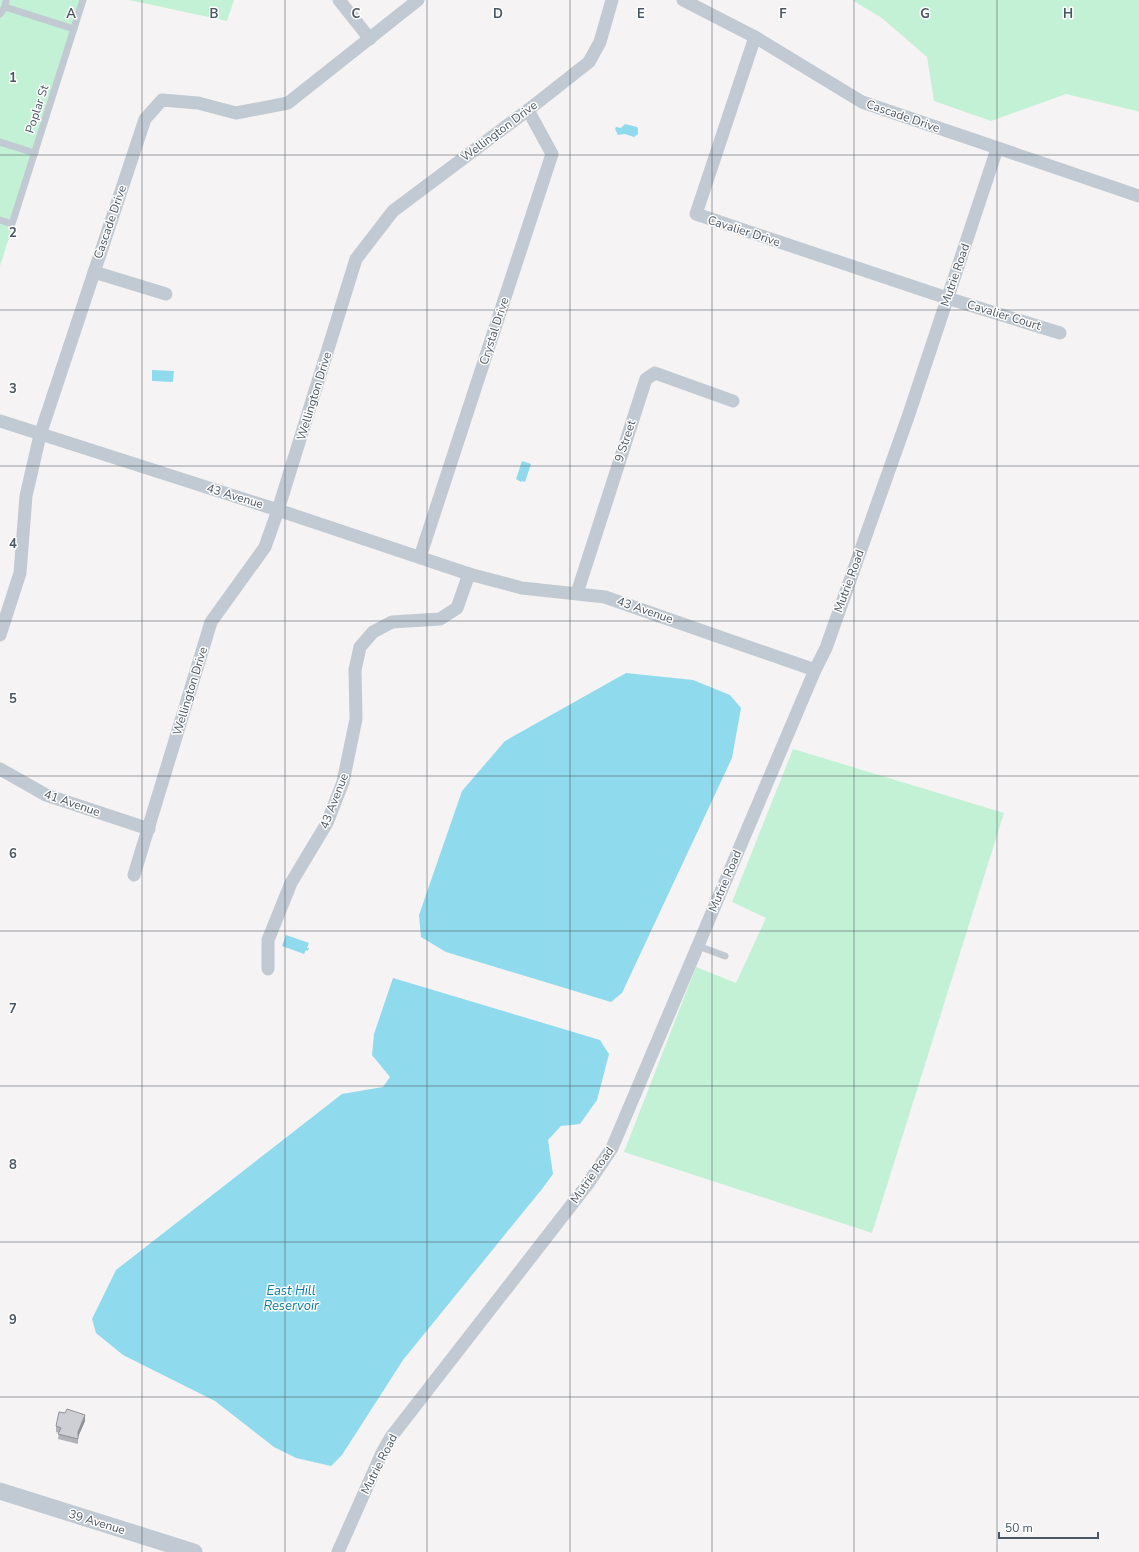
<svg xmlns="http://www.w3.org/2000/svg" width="1139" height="1552" font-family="'Nunito Sans',sans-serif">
  <rect width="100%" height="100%" fill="#f5f3f3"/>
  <!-- green -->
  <g fill="#c3f1d5">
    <polygon points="0,0 84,0 0,266"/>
    <polygon points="129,0 234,0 227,21"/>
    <polygon points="852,0 1139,0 1139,113 1137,111 1066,94 991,121 934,101 927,57 882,18"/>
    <polygon points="793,749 1004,813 872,1233 624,1152 696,967 736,983 766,918 732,902"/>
  </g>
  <!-- water -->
  <g fill="#90daee">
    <polygon points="625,124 637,127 638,129 638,134 634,137 625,134 618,135 615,129 616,127 621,128"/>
    <polygon points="152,370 174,371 173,382 152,381"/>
    <polygon points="522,461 531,464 525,482 522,481 521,482 516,479"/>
    <polygon points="626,673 693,680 730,695 741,708 732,758 622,993 611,1002 446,952 421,937 419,915 462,791 505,741"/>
    <polygon points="286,935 309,943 307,948 309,948 308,951 306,950 304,954 282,946"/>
    <polygon points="393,978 600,1040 609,1054 597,1100 580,1124 561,1126 548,1140 553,1174 542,1189 403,1360 342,1455 331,1466 296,1458 274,1447 215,1401 123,1355 96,1333 92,1319 116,1270 342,1094 383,1087 390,1077 372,1055 374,1034"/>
  </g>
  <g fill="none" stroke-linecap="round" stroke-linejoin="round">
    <!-- service -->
    <g stroke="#c1cad2" stroke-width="7">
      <polyline points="5,7 74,29"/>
      <polyline points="0,14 5,7 6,0"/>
      <polyline points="0,142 35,153"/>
      <polyline points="0,220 12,224 83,0"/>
      <polyline points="698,946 725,956"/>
    </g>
    <!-- minor -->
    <g stroke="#c1cad2" stroke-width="13">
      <polyline points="339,0 370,39"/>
      <polyline points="683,0 755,37 862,102 1139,196"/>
      <polyline points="755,37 696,214 947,298 1060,333"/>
      <polyline points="94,272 166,294"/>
      <polyline points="0,421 278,510 469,574 522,588 605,597 815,670"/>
      <polyline points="420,557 552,154 528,110"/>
      <polyline points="577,593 646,379 655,373 733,401"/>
      <polyline points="0,635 20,573 26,496 40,435 145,119 162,100 198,103 236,113 288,103 418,0"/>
      <polyline points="0,769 46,795 149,829"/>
      <polyline points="134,875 211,622 265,547 278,510 356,259 393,211 528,110 589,62 600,42 612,0"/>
      <polyline points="268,969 268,940 291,883 327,823 343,782 356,719 355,670 360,647 373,632 392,622 440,619 457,608 469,574"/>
      <polyline points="338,1552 382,1453 391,1437 587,1185 612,1148 815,670 826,648 909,414 997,149"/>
    </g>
    <!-- tertiary -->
    <polyline stroke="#c1cad2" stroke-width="17" points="0,1491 194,1552"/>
  </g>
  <!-- wall -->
  <polygon fill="#b0b2b7" points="65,1413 85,1421 78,1437 78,1444 58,1439 59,1433 56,1432 56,1426"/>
  <!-- shaded-wall -->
  <polygon fill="#909195" points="85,1415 85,1421 78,1437 78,1432"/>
  <!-- building -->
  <polygon fill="#cdcfd5" stroke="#909195" points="67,1409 85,1415 78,1432 78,1439 58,1434 61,1428 56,1426 59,1412 65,1413"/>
  <!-- grid -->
  <path fill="none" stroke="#4a5661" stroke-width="1" stroke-opacity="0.55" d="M142,0V1552M285,0V1552M427,0V1552M570,0V1552M712,0V1552M854,0V1552M997,0V1552M0,155H1139M0,310H1139M0,466H1139M0,621H1139M0,776H1139M0,931H1139M0,1086H1139M0,1242H1139M0,1397H1139"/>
  <g text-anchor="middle" stroke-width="3" stroke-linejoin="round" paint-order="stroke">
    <!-- street labels -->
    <g font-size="12" fill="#4a5661" stroke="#fff">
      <text transform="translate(37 109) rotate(-72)" y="4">Poplar St</text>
      <text transform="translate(903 116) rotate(19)" y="4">Cascade Drive</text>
      <text transform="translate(499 131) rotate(-37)" y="4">Wellington Drive</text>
      <text transform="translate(110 222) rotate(-71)" y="4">Cascade Drive</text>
      <text transform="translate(744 231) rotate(18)" y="4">Cavalier Drive</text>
      <text transform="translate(955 275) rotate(-71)" y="4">Mutrie Road</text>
      <text transform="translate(1004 315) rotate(17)" y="4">Cavalier Court</text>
      <text transform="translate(494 331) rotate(-72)" y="4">Crystal Drive</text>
      <text transform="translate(314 396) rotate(-73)" y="4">Wellington Drive</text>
      <text transform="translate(625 441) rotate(-72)" y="4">9 Street</text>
      <text transform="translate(235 496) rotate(17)" y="4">43 Avenue</text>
      <text transform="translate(849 581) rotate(-70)" y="4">Mutrie Road</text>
      <text transform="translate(645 610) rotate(19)" y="4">43 Avenue</text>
      <text transform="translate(190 691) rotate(-73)" y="4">Wellington Drive</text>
      <text transform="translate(334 801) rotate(-69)" y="4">43 Avenue</text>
      <text transform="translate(72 803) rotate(19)" y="4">41 Avenue</text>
      <text transform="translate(725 881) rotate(-67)" y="4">Mutrie Road</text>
      <text transform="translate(592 1175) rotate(-55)" y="4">Mutrie Road</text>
      <text transform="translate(379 1464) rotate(-63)" y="4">Mutrie Road</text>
      <text transform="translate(97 1522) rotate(17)" y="4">39 Avenue</text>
    </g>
    <!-- water labels -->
    <g font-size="13" font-style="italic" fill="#0c7c9b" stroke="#fff">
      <text x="291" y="1295">East Hill<tspan x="291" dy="15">Reservoir</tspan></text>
    </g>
  </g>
  <g font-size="13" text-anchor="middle" font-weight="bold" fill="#4a5661" stroke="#fff" stroke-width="3" stroke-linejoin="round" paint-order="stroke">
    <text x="71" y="18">A</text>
    <text x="214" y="18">B</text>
    <text x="356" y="18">C</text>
    <text x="498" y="18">D</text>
    <text x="641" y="18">E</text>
    <text x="783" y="18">F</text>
    <text x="925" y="18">G</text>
    <text x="1068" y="18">H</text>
    <text x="13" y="82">1</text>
    <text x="13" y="237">2</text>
    <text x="13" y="393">3</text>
    <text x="13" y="548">4</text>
    <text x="13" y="703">5</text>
    <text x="13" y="858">6</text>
    <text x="13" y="1013">7</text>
    <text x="13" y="1169">8</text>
    <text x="13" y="1324">9</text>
  </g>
  <!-- scale -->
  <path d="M999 1532v6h99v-6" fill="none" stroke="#4a5661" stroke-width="2"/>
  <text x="1005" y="1532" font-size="12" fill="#4a5661" stroke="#ffffff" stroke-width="3" paint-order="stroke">50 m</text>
</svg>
